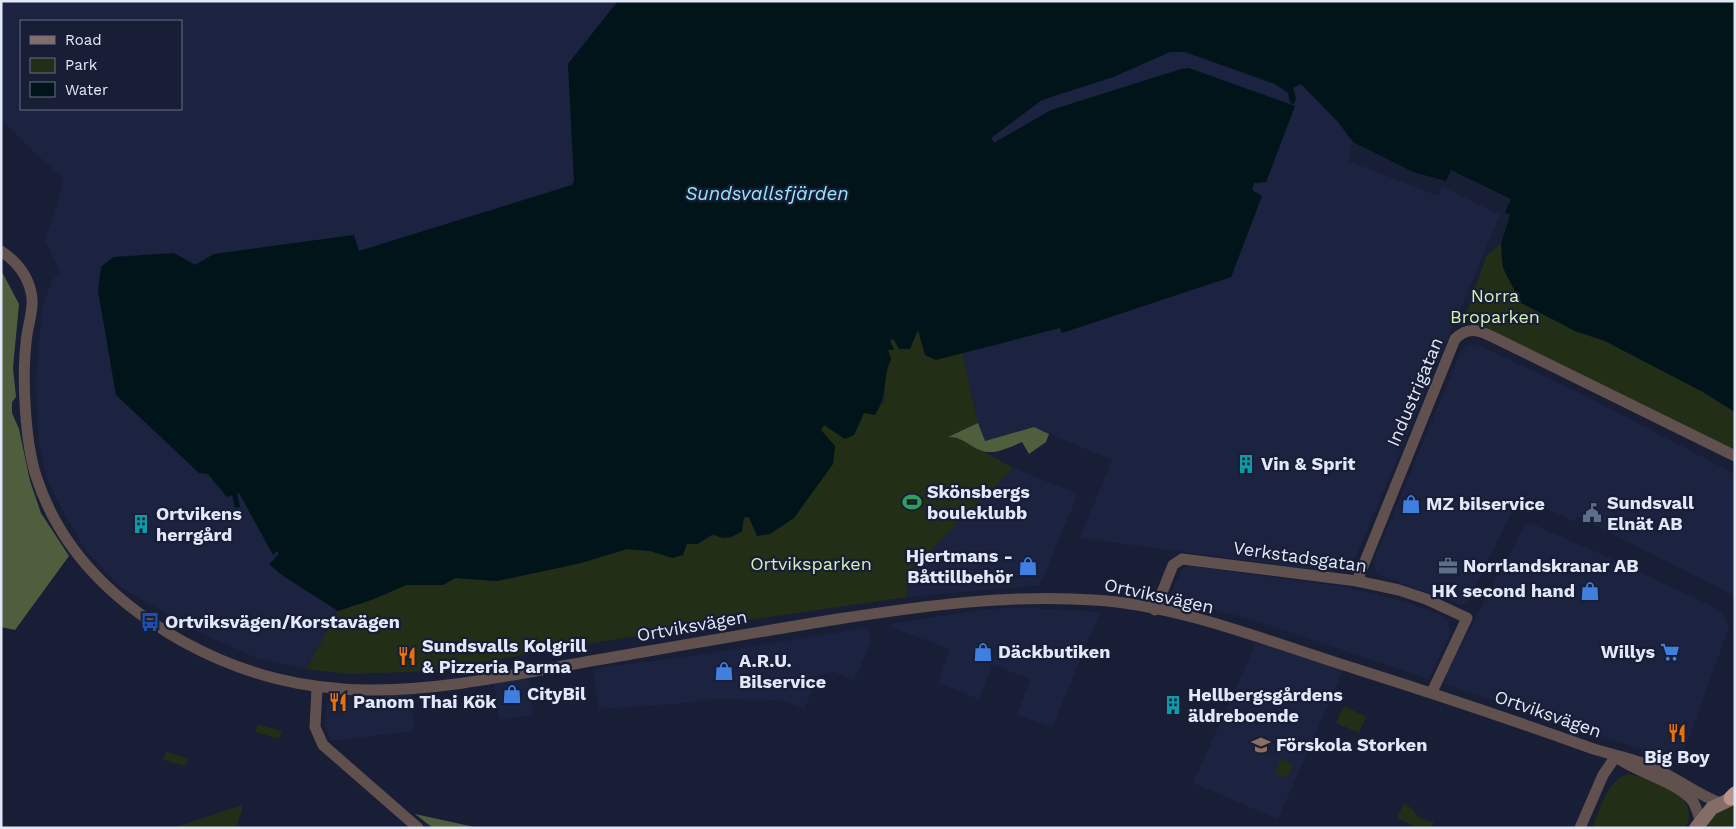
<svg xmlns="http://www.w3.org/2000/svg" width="1736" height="829" font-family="'Work Sans',sans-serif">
  <rect width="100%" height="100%" fill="#181e35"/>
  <!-- built -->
  <g fill="#1c2341" fill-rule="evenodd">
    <path d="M1,1H618L568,64L574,181L572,185L359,251L353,235L214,254L195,265L174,253L108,346L116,395L208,474L227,497L239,492L273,554L277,551L279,554L270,564L282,575L338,611L306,669L259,659L198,632L122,588L85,550L57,500L47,478L39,444L36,383L42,308L52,281L60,271L45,240L64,180L1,120ZM21,21H181V109H21Z"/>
    <polygon points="1170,52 1185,52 1275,84 1288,93 1290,102 1293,104 1296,98 1292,88 1301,83 1338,122 1353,142 1348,161 1438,196 1443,187 1500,215 1354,561 1343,570 1334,567 1333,572 1080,538 1112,460 1034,427 985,441 978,423 962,352 994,346 1060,327 1062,333 1231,277 1261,196 1252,190 1254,183 1266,182 1295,106 1051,110 994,143 991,138 1042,100 1113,77"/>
    <polygon points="1476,344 1582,394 1735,474 1735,596 1577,516 1574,522 1520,495 1469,600 1465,604 1460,604 1376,574 1373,562 1461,351 1467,346"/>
    <polygon points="1013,468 1078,494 1040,585 907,597 905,575"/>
    <polygon points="1530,523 1628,566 1721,611 1729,627 1680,762 1444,684 1447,673 1479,611 1524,527"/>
    <polygon points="1190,566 1346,587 1410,603 1443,616 1449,624 1450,633 1429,679 1254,620 1170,599 1169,597 1183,568"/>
    <polygon points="1015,607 1100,612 1052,728 1017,714 1031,679 993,665 979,699 938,683 950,649 889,627 891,624 979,610"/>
    <polygon points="864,628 869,631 871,641 854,681 834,672 819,675 804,709 779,700 711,699 687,703 599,709 593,671 595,668 706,654"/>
    <polygon points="1258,643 1341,670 1342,673 1278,819 1193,783 1255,645"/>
    <polygon points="528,678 533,715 499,719 494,683"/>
    <polygon points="338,694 376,697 411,694 414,731 331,741 324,725 327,702"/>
  </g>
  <!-- green -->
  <g fill="#232e16">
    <polygon points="1501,244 1503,268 1512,282 1516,295 1575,331 1605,341 1703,392 1735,412 1735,451 1465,317 1487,255"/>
    <polygon points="917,329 936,360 962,352 978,423 950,436 957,436 1013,468 906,575 907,597 598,642 431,671 350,674 306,669 338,611 374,599 406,585 442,585 455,578 497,581 581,563 627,549 650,551 673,558 687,544 697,544 749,517 757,536 824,425 854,435 864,412 884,403 886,368 891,359 888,350 894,350 890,341"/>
    <polygon points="1344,706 1366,717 1359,733 1336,723"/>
    <polygon points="258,724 282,731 279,739 255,732"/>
    <polygon points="166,752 188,758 186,766 163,760"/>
    <polygon points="1281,759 1293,765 1287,778 1275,773"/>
    <path d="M1629,774C1651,780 1705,797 1685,828H1592C1600,810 1608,778 1629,774Z"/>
    <path d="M1404,803C1417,811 1415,820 1434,822L1431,828H1417L1397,818Z"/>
    <polygon points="1735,803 1735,828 1704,828 1720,810"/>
    <polygon points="242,805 242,810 236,828 173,828"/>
  </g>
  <!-- forest -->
  <g fill="#4f5e3d">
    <polygon points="1,270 19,304 13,368 16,397 12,402 12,413 19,429 30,481 41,513 69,556 15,630 1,627"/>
    <path d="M978,423L985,441L1034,427L1049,434L1046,442L1029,454L1022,442C1012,446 999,453 988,452C973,451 964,436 948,437Z"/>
    <polygon points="415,814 479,828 433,828"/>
  </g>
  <!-- water -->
  <path fill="#00141a" d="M618,1H1735V412L1703,392L1605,341L1575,331L1521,303L1503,268L1502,259L1501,244L1510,215L1505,212L1511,199L1451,170L1446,181L1413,172L1353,142L1338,122L1301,84L1293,88L1296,98L1294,104L1290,103L1288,93L1275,84L1185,52H1170L1113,77L1042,100L991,138L994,143L1051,110L1181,69L1189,68L1295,106L1266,182L1254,183L1252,190L1262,196L1231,277L1062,333L1060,328L936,360L925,355L918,330L910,349H899L893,338L890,341L894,350H888L891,359C882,379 888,396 875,415L864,413L854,435L845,439L824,425L821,430L835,446L833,464L794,518L770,534L757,536L749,517H744L742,531C732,538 724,541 713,534L697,544H687L683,555L673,558L650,551L627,549L581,563L497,581L455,578L443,585H406L374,599L338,611L282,575L269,564L279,554L277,551L273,555L239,493L237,494L240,507L235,508L232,495L227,497L208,474L199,473L116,395L98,291L101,267L113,257L174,253L195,265L214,254L354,235L359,251L572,185L574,181L568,64Z"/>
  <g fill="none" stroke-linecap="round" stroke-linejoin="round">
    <!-- tertiary -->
    <g stroke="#60504e" stroke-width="11">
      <path d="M1,251C16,261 27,274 31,292C35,308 27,326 26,343C22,379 25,441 36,476C60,551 115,603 182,641C330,723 459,683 614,657C689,644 763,631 838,619C923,606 1008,594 1094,600C1180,605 1272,643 1353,668C1432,693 1510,719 1588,747C1607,754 1628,757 1647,765C1673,775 1694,793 1720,803"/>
      <path d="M1357,581L1455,339C1468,326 1479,330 1493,337L1735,456"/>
      <polyline points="1155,610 1173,565 1182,559 1357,581 1399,590 1426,599 1467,618 1432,692"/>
      <polyline points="317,688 315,727 323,745 418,828"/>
      <path d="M1619,759C1641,774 1672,780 1691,799C1696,804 1698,814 1700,820"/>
      <polyline points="1580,828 1603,775 1616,756"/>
    </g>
    <!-- secondary -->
    <polyline stroke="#846c67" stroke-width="14" points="1696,828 1712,808 1735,797"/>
    <!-- motorway -->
    <polyline stroke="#b9948d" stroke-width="15" points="1731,798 1735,794"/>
  </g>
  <!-- icons -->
  <defs>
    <g id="building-bare" transform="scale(1.5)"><path d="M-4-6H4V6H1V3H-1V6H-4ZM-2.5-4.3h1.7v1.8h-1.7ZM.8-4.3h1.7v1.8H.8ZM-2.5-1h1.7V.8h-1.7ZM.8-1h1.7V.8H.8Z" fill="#0f9aa8" stroke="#181e35" stroke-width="2.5" paint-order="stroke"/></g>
    <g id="stadium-bare" transform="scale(1.5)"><path d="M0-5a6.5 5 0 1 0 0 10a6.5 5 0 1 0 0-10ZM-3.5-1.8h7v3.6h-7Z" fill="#2e9e5b" stroke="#181e35" stroke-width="2.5" paint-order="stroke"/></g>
    <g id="shop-bare" transform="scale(1.5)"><path d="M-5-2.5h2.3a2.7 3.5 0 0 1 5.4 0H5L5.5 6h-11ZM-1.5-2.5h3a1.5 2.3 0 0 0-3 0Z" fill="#3f7fe0" stroke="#181e35" stroke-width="2.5" paint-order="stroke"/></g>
    <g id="civic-bare" transform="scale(1.5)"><path d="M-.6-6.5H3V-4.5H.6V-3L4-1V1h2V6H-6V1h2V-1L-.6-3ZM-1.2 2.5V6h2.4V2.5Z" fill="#5c6f8a" stroke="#181e35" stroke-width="2.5" paint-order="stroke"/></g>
    <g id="office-bare" transform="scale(1.5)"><path d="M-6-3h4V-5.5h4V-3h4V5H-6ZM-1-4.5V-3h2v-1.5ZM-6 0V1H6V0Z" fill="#5c6f8a" stroke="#181e35" stroke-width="2.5" paint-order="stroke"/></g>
    <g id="bus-bare" transform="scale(1.5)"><path d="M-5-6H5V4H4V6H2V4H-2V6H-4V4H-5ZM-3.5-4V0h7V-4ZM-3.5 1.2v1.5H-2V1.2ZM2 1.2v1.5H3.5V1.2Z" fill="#1a4fb4" stroke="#181e35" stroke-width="2.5" paint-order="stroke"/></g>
    <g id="supermarket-bare" transform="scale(1.5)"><path d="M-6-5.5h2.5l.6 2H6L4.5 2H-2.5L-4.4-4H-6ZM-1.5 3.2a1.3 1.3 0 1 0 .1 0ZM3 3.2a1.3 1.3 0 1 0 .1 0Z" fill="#3f7fe0" stroke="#181e35" stroke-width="2.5" paint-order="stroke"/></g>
    <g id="restaurant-bare" transform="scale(1.5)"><path d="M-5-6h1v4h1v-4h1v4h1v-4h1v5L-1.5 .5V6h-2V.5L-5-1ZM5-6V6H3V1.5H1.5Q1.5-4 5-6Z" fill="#e8710a" stroke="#181e35" stroke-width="2.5" paint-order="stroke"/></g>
    <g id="school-bare" transform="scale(1.5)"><path d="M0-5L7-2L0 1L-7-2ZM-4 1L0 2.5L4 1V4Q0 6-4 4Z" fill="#8d6e63" stroke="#181e35" stroke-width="2.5" paint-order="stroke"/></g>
  </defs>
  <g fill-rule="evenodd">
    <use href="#building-bare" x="1246" y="464"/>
    <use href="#stadium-bare" x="912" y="502"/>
    <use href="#shop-bare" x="1411" y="504"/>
    <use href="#civic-bare" x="1592" y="513"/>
    <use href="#building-bare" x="141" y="524"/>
    <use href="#shop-bare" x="1028" y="566"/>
    <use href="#office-bare" x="1448" y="566"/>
    <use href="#shop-bare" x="1590" y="591"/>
    <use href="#bus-bare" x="150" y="622"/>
    <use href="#shop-bare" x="983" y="652"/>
    <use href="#supermarket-bare" x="1670" y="652"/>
    <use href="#restaurant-bare" x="407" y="656"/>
    <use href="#shop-bare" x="724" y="671"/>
    <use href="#shop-bare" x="512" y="694"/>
    <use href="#restaurant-bare" x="338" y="702"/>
    <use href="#building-bare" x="1173" y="705"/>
    <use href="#restaurant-bare" x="1677" y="733"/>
    <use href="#school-bare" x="1261" y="745"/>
  </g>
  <g text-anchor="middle" stroke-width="4.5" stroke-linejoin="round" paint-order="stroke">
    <!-- park labels -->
    <g font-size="18" fill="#d4f0b4" stroke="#181e35">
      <text x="1495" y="302">Norra<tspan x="1495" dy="21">Broparken</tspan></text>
      <text x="811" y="570">Ortviksparken</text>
    </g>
    <!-- street labels -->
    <g font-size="18" fill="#e3e8f9" stroke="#181e35">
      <text transform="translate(1415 392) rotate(-67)" y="6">Industrigatan</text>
      <text transform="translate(1300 557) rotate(8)" y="6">Verkstadsgatan</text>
      <text transform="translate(1159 596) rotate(12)" y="6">Ortviksvägen</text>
      <text transform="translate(692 626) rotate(-10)" y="6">Ortviksvägen</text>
      <text transform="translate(1548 714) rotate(19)" y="6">Ortviksvägen</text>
    </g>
    <!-- poi labels -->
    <g font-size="18" font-weight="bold" fill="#e3e8f9" stroke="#181e35" text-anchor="start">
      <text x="1261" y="470">Vin &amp; Sprit</text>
      <text x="927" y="498">Skönsbergs<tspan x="927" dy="21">bouleklubb</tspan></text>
      <text x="1607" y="509">Sundsvall<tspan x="1607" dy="21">Elnät AB</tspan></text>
      <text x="1426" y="510">MZ bilservice</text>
      <text x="156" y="520">Ortvikens<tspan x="156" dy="21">herrgård</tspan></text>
      <text x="1013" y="562" text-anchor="end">Hjertmans -<tspan x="1013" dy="21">Båttillbehör</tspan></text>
      <text x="1463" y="572">Norrlandskranar AB</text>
      <text x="1575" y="597" text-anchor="end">HK second hand</text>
      <text x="165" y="628">Ortviksvägen/Korstavägen</text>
      <text x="422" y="652">Sundsvalls Kolgrill<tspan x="422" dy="21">&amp; Pizzeria Parma</tspan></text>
      <text x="998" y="658">Däckbutiken</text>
      <text x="1655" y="658" text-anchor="end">Willys</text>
      <text x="739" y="667">A.R.U.<tspan x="739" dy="21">Bilservice</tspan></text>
      <text x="527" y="700">CityBil</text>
      <text x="1188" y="701">Hellbergsgårdens<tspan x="1188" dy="21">äldreboende</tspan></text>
      <text x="353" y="708">Panom Thai Kök</text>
      <text x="1276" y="751">Förskola Storken</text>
      <text x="1677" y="763" text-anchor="middle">Big Boy</text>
    </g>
    <!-- water labels -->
    <g font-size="19" font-style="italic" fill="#96e6fc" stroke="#181e35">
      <text x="767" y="200">Sundsvallsfjärden</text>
    </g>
  </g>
  <!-- border -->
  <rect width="1736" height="829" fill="none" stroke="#e3e8f9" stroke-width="5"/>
  <!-- legend -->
  <rect x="20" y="20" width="162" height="90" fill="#181e35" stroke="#696f83"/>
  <rect x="30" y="36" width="25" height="8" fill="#846c67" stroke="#696f83"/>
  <text x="65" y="45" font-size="15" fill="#e3e8f9">Road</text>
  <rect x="30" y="58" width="25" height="15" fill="#232e16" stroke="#696f83"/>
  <text x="65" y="70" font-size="15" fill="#e3e8f9">Park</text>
  <rect x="30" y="82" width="25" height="15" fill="#00141a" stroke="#696f83"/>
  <text x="65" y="95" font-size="15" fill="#e3e8f9">Water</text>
</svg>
